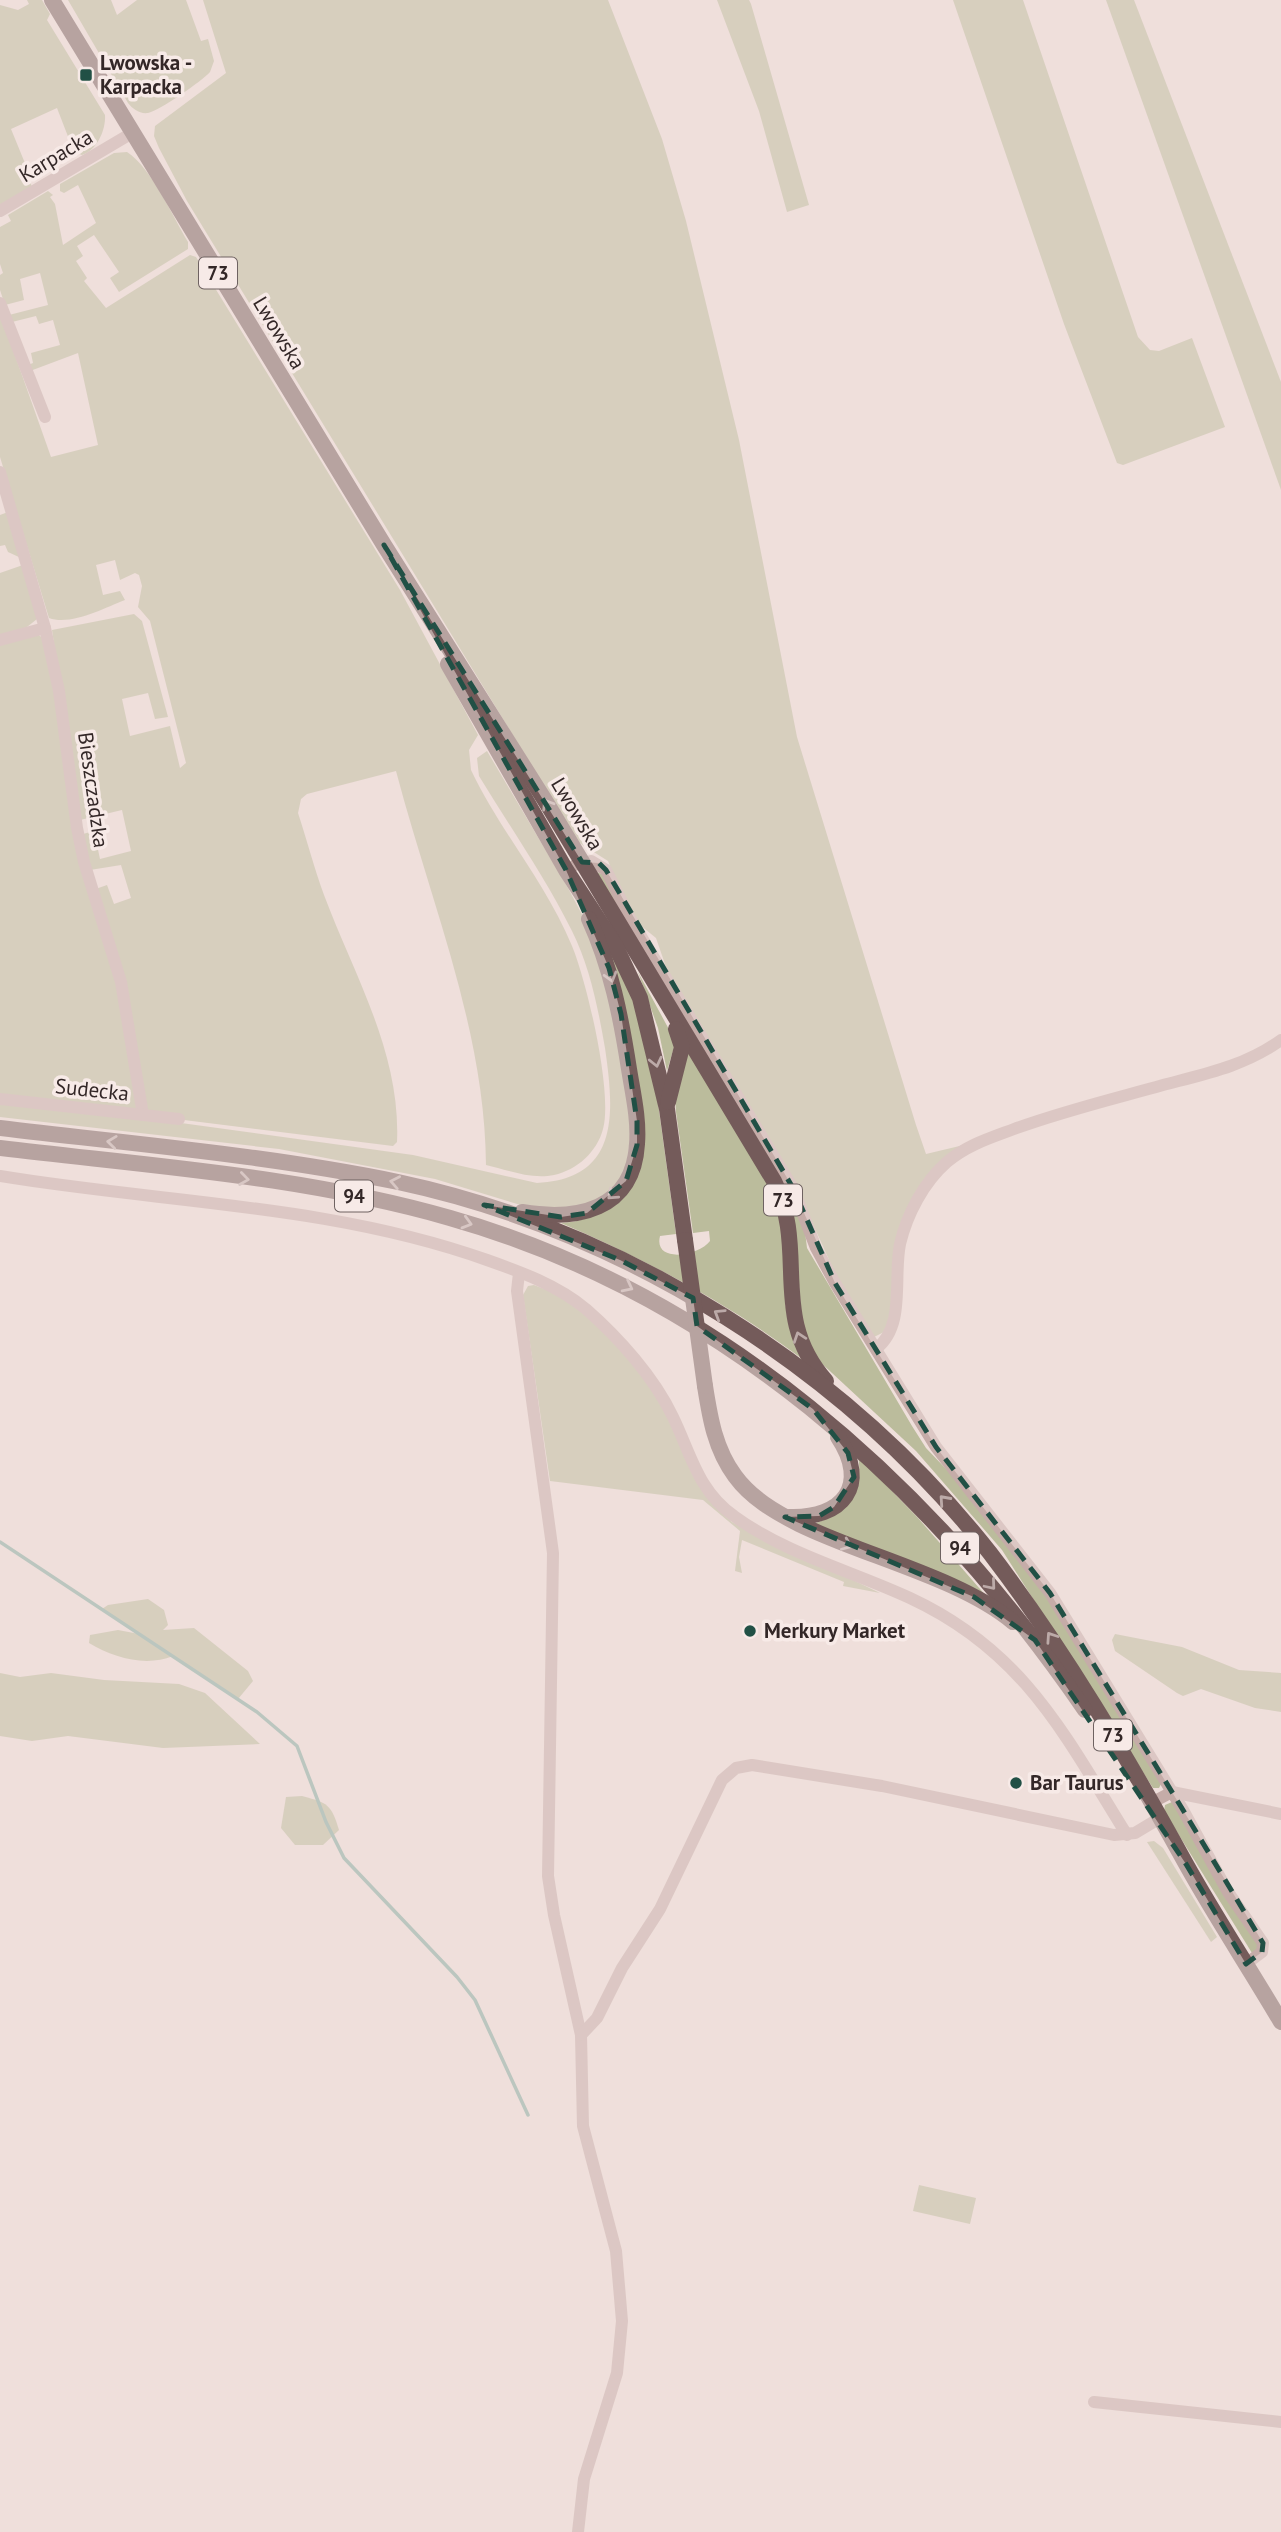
<svg xmlns="http://www.w3.org/2000/svg" width="1281" height="2532" font-family="'PT Sans',sans-serif">
  <rect width="100%" height="100%" fill="#efdfdb"/>
  <!-- green -->
  <g fill="#bbbc9c">
    <path d="M27,0H42L50,14L47,20L105,115C106,131 96,151 82,155L74,152L57,108L11,129L29,173L61,154L65,158L29,179L32,187L0,206V5L18,10L29,4Z"/>
    <path d="M68,0H111L117,15L137,0H186L201,41L208,39L214,61L210,72C202,81 159,111 148,113C139,114 133,109 128,103Z"/>
    <polygon points="203,0 608,0 662,139 686,221 739,440 797,737 916,1125 926,1154 968,1144 916,1198 886,1331 874,1337 835,1273 807,1211 666,967 656,938 640,925 627,906 608,861 578,842 187,201 159,148 154,136 155,126 226,73"/>
    <polygon points="717,0 749,0 751,4 809,205 787,212 759,111"/>
    <polygon points="953,0 1023,0 1138,337 1150,350 1159,351 1192,338 1225,427 1123,465 1117,463 1064,324"/>
    <polygon points="1106,0 1134,0 1281,382 1281,490"/>
    <path d="M127,152C151,167 173,217 188,242V249L119,292L110,278L119,272L94,235L77,246L83,256L76,261L87,278L84,281L106,308L190,255L196,257L400,590L478,735L469,750L471,770C500,831 546,883 572,946C587,982 613,1093 603,1129C597,1152 577,1170 554,1175C532,1180 508,1170 486,1165C485,1029 430,901 396,771L307,794L301,799L298,813C307,840 314,868 324,895C354,975 401,1053 397,1142L393,1146L0,1097V644L36,633L44,639L63,738L71,816L90,891L107,885L114,904L131,898L121,865L90,870L83,834L94,831L100,859L131,851L122,810L80,820L52,630L134,614L142,621L168,717L155,719L148,693L122,699L130,736L170,726L180,768L186,763L150,621L138,607L142,586L139,575L135,573L120,580L115,560L96,565L103,595L120,591L125,600C104,608 71,626 49,618L0,457V313L51,457L98,445L78,353L30,371L28,365L33,363L31,353L60,345L53,320L39,324L36,316L12,322L9,315L48,305L40,273L20,279L24,300L5,305L0,290V275L3,273L0,264V227L11,221L8,215L48,191L53,195L50,197L55,204L63,245L96,223L78,185L64,193L60,191V184L114,153Z"/>
    <polygon points="8,512 21,558 8,552 5,545 0,546 0,515"/>
    <polygon points="23,565 37,619 27,627 0,636 0,573"/>
    <path d="M487,751L568,888L586,922L608,984L632,1122L626,1169L614,1187L598,1200L578,1209L524,1206L435,1179L279,1149L0,1117V1103L130,1116L413,1155L537,1183C621,1179 614,1111 605,1048C598,1008 590,967 572,931C545,877 510,827 479,776L477,758Z"/>
    <polygon points="596,872 602,874 790,1190 804,1224 807,1248 912,1426 926,1448 948,1471 1041,1588 1161,1784 1159,1788 1153,1788 1002,1550 916,1451 818,1360 803,1331 793,1216"/>
    <path d="M602,936L630,987L657,1096L676,1234L660,1236C653,1264 699,1256 710,1241L709,1231L693,1233L676,1112L675,1097L687,1049L773,1189L785,1245V1304L801,1358C726,1302 646,1260 561,1223C605,1221 616,1195 640,1162Z"/>
    <polygon points="638,972 672,1035 674,1047 667,1071 658,1028"/>
    <path d="M534,1285C544,1289 555,1292 564,1298C596,1319 651,1379 667,1413C690,1461 689,1485 732,1522L880,1593L843,1586L844,1582L742,1540L739,1557L742,1573L735,1571L740,1531L703,1500L550,1481L523,1295L528,1286Z"/>
    <path d="M858,1456L918,1518L987,1597L811,1525C842,1516 865,1490 858,1456Z"/>
    <path d="M148,1599L164,1610L168,1625L163,1630L194,1628L248,1671L253,1681L238,1699L173,1656C146,1667 114,1658 89,1643L90,1635L118,1630L139,1634L102,1609L108,1605Z"/>
    <polygon points="1115,1634 1182,1647 1239,1670 1281,1673 1281,1712 1255,1708 1201,1689 1183,1696 1177,1693 1115,1651 1112,1640"/>
    <polygon points="0,1673 20,1677 51,1673 104,1680 179,1684 205,1693 260,1744 163,1748 68,1736 32,1741 0,1736"/>
    <path d="M302,1796C328,1803 331,1804 339,1830L323,1845H295L281,1828L286,1797Z"/>
    <polygon points="1172,1802 1259,1944 1259,1948 1252,1953 1164,1811 1165,1805"/>
    <polygon points="1154,1841 1163,1848 1217,1937 1211,1942 1147,1842"/>
    <polygon points="919,2185 976,2198 970,2224 913,2211"/>
  </g>
  <g fill="none" stroke-linecap="round" stroke-linejoin="round">
    <!-- stream -->
    <polyline stroke="#7da99d" stroke-width="3.5" points="0,1542 257,1712 297,1746 326,1822 344,1858 457,1977 475,2000 528,2115"/>
    <!-- minor -->
    <g stroke="#c5aca8" stroke-width="12">
      <polyline points="0,211 132,133"/>
      <polyline points="0,303 45,417"/>
      <polyline points="0,472 45,628 59,691 77,828 84,862 121,982 143,1115"/>
      <polyline points="0,640 45,628"/>
      <polyline points="575,865 591,861 606,870 630,918 793,1188 816,1248 835,1283 936,1447 1050,1593 1183,1810 1228,1892 1263,1943 1262,1952 1246,1964"/>
      <polyline points="0,1099 179,1119"/>
      <path d="M0,1176C162,1203 330,1204 487,1260C521,1272 557,1285 586,1309C619,1338 654,1377 673,1417C691,1454 698,1491 734,1516C786,1554 852,1571 910,1598C1024,1651 1064,1734 1127,1835"/>
      <polyline points="519,1273 517,1291 553,1553 548,1876 554,1915 581,2035 583,2126 616,2251 622,2321 617,2373 584,2479 578,2532"/>
      <path d="M876,1349C906,1326 893,1278 900,1244C907,1214 924,1182 947,1162C967,1145 990,1138 1014,1129C1063,1111 1113,1099 1163,1085C1205,1074 1245,1066 1281,1040"/>
      <polyline points="1153,1802 1172,1792 1281,1814"/>
      <polyline points="581,2035 597,2018 622,1968 660,1909 722,1780 736,1768 752,1765 882,1786 1114,1835 1135,1833 1155,1821"/>
      <polyline points="1094,2402 1281,2422"/>
    </g>
    <!-- major -->
    <g stroke="#745b5a" stroke-width="16">
      <path d="M52,0L384,545L546,802L774,1181C809,1251 768,1316 826,1381"/>
      <polyline points="448,664 566,870 615,945 640,998 667,1109 685,1240"/>
      <polyline points="668,1102 682,1047 676,1029"/>
      <path d="M0,1128C132,1144 267,1155 398,1182C627,1231 846,1370 990,1553C1065,1651 1127,1757 1186,1864C1216,1918 1250,1969 1281,2022"/>
      <path d="M0,1148C149,1166 304,1176 450,1218C718,1294 929,1483 1085,1710"/>
      <path d="M522,1212C576,1221 633,1211 637,1144C639,1119 633,1094 629,1069C621,1017 611,967 589,919"/>
      <path d="M705,1386C710,1418 715,1449 735,1476C751,1498 775,1512 799,1524C864,1556 960,1578 1013,1622"/>
      <path d="M789,1517C843,1519 870,1485 838,1437"/>
    </g>
    <!-- major-bridge -->
    <polyline stroke="#745b5a" stroke-width="16" points="685,1240 705,1386"/>
  </g>
  <!-- one-way arrows -->
  <defs><path id="oneway-chevron" d="M-2-3.5L2.5 0L-2 3.5" fill="none" stroke-width="1.6" stroke-linecap="round" stroke-linejoin="round" transform="scale(1.75)"/></defs>
  <g stroke="#bcaaa8">
    <use href="#oneway-chevron" transform="translate(547 804) rotate(-122)"/>
    <use href="#oneway-chevron" transform="translate(611 977) rotate(74)"/>
    <use href="#oneway-chevron" transform="translate(656 1062) rotate(77)"/>
    <use href="#oneway-chevron" transform="translate(112 1142) rotate(-173)"/>
    <use href="#oneway-chevron" transform="translate(244 1179) rotate(8)"/>
    <use href="#oneway-chevron" transform="translate(395 1182) rotate(-169)"/>
    <use href="#oneway-chevron" transform="translate(612 1195) rotate(138)"/>
    <use href="#oneway-chevron" transform="translate(467 1223) rotate(16)"/>
    <use href="#oneway-chevron" transform="translate(628 1287) rotate(27)"/>
    <use href="#oneway-chevron" transform="translate(719 1314) rotate(-148)"/>
    <use href="#oneway-chevron" transform="translate(799 1337) rotate(-109)"/>
    <use href="#oneway-chevron" transform="translate(944 1500) rotate(-132)"/>
    <use href="#oneway-chevron" transform="translate(847 1545) rotate(23)"/>
    <use href="#oneway-chevron" transform="translate(991 1585) rotate(50)"/>
    <use href="#oneway-chevron" transform="translate(1051 1637) rotate(-124)"/>
  </g>
  <!-- marked area -->
  <path d="M0 0H1281V2532H0ZM384,545L582,862L599,863L606,870L793,1188L835,1283L936,1447L1050,1593L1183,1810L1263,1943L1262,1952L1246,1964L1186,1864L1035,1640L974,1597L785,1517L819,1516L834,1507L854,1477L848,1453L813,1409L697,1326L693,1298L620,1260L484,1205L561,1217L587,1213L626,1181L637,1145V1121L621,1014L609,968L566,870Z" fill="#efdfdb" fill-opacity=".55" fill-rule="evenodd"/>
  <path fill="none" stroke="#215045" stroke-width="5" stroke-dasharray="14 9" stroke-linejoin="round" d="M384,545L582,862L599,863L606,870L793,1188L835,1283L936,1447L1050,1593L1183,1810L1263,1943L1262,1952L1246,1964L1186,1864L1035,1640L974,1597L785,1517L819,1516L834,1507L854,1477L848,1453L813,1409L697,1326L693,1298L620,1260L484,1205L561,1217L587,1213L626,1181L637,1145V1121L621,1014L609,968L566,870Z"/>
  <!-- markers -->
  <g fill="#215045" stroke="#f7eae7" stroke-width="2.5">
    <rect x="79" y="68" width="14" height="14" rx="3.5"/>
    <circle cx="750" cy="1631" r="7"/>
    <circle cx="1016" cy="1783" r="7"/>
  </g>
  <g text-anchor="middle" stroke-width="7" stroke-linejoin="round" paint-order="stroke">
    <!-- shield labels -->
    <g fill="#f7eae7" stroke="#6e6261" stroke-width="2">
      <rect x="199" y="257.5" width="38" height="31" rx="5"/>
      <rect x="335" y="1180.5" width="38" height="31" rx="5"/>
      <rect x="764" y="1184.5" width="38" height="31" rx="5"/>
      <rect x="941" y="1532.5" width="38" height="31" rx="5"/>
      <rect x="1094" y="1719.5" width="38" height="31" rx="5"/>
    </g>
    <g font-size="19" font-weight="bold" fill="#332727">
      <text x="218" y="280">73</text>
      <text x="354" y="1203">94</text>
      <text x="783" y="1207">73</text>
      <text x="960" y="1555">94</text>
      <text x="1113" y="1742">73</text>
    </g>
    <!-- poi labels -->
    <g font-size="21" font-weight="bold" fill="#332727" stroke="#f7eae7" text-anchor="start">
      <text x="100" y="70">Lwowska -<tspan x="100" dy="24">Karpacka</tspan></text>
      <text x="764" y="1638">Merkury Market</text>
      <text x="1030" y="1790">Bar Taurus</text>
    </g>
    <!-- street labels -->
    <g font-size="21" fill="#332727" stroke="#f7eae7">
      <text transform="translate(56 156) rotate(-31)" y="7">Karpacka</text>
      <text transform="translate(279 333) rotate(59)" y="7">Lwowska</text>
      <text transform="translate(93 790) rotate(82)" y="7">Bieszczadzka</text>
      <text transform="translate(577 814) rotate(59)" y="7">Lwowska</text>
      <text transform="translate(92 1090) rotate(6)" y="7">Sudecka</text>
    </g>
  </g>
</svg>
